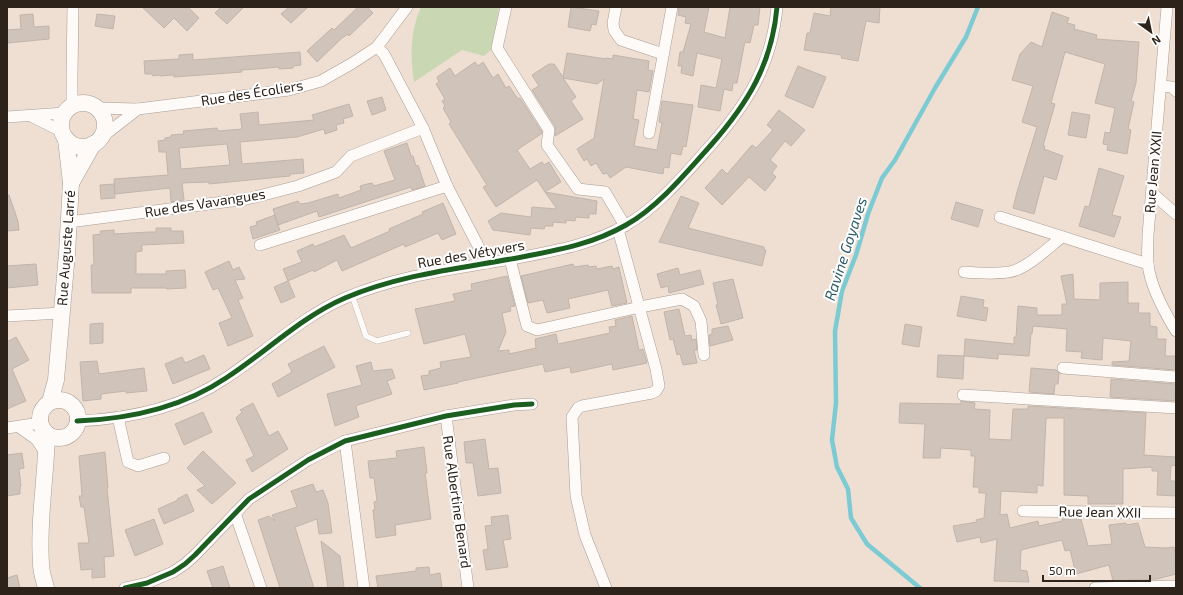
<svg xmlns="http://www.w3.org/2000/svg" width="1183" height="595" font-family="'Exo 2',sans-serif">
  <rect width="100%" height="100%" fill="#efdfd3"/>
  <!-- green -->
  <path fill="#c9d8b3" d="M421,7H499L492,49L484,56L462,50L414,82C410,56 410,32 421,7Z"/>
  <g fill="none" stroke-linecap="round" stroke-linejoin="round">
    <!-- stream -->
    <polyline stroke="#7dcbd2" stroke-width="4.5" points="920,588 867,544 851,518 848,489 837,467 832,440 836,403 835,331 842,291 856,255 868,214 882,178 895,160 935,88 966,37 978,7"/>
  </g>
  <!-- building -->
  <g fill="#d0c4ba" stroke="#c1b5ab" fill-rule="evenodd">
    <polygon points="142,7 188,7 199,18 187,31 174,18 164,28"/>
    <polygon points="221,7 244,7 227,24 215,13"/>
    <polygon points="289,7 308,7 291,23 281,14"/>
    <polygon points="358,7 367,7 373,13 349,36 348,34 342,38 317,62 307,51 332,28 334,30"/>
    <polygon points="571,7 599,11 596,25 592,24 590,31 568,27"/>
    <polygon points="679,7 709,7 704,32 725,38 730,7 760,7 758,25 754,25 750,43 745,42 744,46 737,83 733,83 732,91 724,89 720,111 698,107 701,85 716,88 722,59 697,53 693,76 681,73 682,66 678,66 680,52 683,52 691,24 685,23 686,17 678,15"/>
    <polygon points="831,7 880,7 879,23 866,21 858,61 841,58 842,55 804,50 807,33 810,33 814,13 830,16"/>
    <polygon points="1052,12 1069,18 1067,23 1075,25 1074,29 1097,35 1096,39 1139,42 1136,83 1131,101 1134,102 1128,129 1131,130 1127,154 1107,150 1108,145 1103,144 1105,132 1110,133 1115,108 1095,103 1105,64 1065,52 1051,103 1055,104 1043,146 1045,146 1044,149 1063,156 1056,180 1044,176 1034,214 1013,208 1017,192 1037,127 1022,122 1033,86 1012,80 1020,54 1031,42 1042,47"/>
    <polygon points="33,14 34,27 49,26 49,39 8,43 7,30 21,29 20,15"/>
    <polygon points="97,14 115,16 113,29 95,26"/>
    <polygon points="300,52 301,65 293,66 293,68 279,69 279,67 257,69 241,70 242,72 174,77 173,75 160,76 160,75 153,76 152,74 145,74 144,61 179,59 179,55 193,54 193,60"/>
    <polygon points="567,53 606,59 606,58 613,59 613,55 649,61 648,70 653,71 649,92 637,90 633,119 639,120 634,146 657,150 662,123 659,122 662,101 693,105 686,147 683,146 681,155 671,153 669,168 664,167 663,174 626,167 610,178 607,173 603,174 596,163 591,166 587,159 584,161 577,149 594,138 604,79 597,84 563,78 576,97 571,101 583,119 555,136 555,126 532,90 539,86 532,75 549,64 554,64 563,77"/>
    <polygon points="475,62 478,66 483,62 493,78 498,74 506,88 509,86 518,99 520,98 542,132 541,134 517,150 530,169 542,162 544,165 549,162 561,182 545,192 537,180 496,207 483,187 487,185 449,124 451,122 443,108 445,106 442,101 445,99 436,84 439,82 437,77 450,68 455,76"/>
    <polygon points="798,66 826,77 813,108 785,96"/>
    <polygon points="382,97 386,110 372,115 367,101"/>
    <path d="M349,104L353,116L343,119L344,123L336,125L337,130L325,134L324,129L297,137L240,142L242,164L303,159L304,173L290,174V176L209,184V182L182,183L184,200L171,202L170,188L115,194L114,179L168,175L166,152H159L158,141L165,140V138L171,137V135L184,134L183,131L217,128L218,131L242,129L240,114L258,112L259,125L314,120L312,115ZM227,144L230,165L181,169L179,148Z"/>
    <polygon points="779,110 805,130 791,146 785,141 770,160 777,166 772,173 776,177 765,191 749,177 722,205 705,188 722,169 727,174 752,145 756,148 773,130 767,125"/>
    <polygon points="1072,112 1090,115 1086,138 1068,135"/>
    <polygon points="407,143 411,156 413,156 416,166 418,165 425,186 412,190 411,187 319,217 317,211 278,225 280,230 253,239 250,227 257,225 256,222 275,215 278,225 273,209 298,201 300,204 308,203 338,194 339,198 361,190 360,186 367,184 372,183 374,186 395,180 384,151"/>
    <polygon points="1099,168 1124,176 1112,215 1121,217 1114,237 1079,226 1085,206 1089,207"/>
    <polygon points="114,184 115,198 101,199 100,185"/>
    <polygon points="545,192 597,201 596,214 589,214 589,218 576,217 575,221 566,220 566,223 553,222 553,226 545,226 544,229 531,228 530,235 493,230 488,221 501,213 531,217 532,207 557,209"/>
    <polygon points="9,195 18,221 19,230 7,231 7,196"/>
    <polygon points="681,196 699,203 688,228 764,247 764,250 766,250 762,266 659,242"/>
    <polygon points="956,202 983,210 978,227 951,219"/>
    <polygon points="443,203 456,234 442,240 438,233 405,247 404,244 342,271 337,260 314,272 313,270 288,281 283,269 302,262 297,251 313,244 314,247 344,235 351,248 390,231 389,229 423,214 422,212"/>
    <polygon points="156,228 171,228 171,231 183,231 184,243 142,245 142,251 136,252 136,274 166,274 166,271 185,270 186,288 167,289 166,288 131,288 131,293 92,293 91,265 94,265 93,235 101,234 100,231 114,230 114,234 149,232 156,232"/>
    <polygon points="229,261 233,270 239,267 245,279 235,280 243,298 238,300 253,336 228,346 219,323 232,318 218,288 213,290 205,272"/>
    <polygon points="36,264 38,285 7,288 7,266"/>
    <polygon points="573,264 574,267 588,265 589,267 596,266 597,269 612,266 613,269 619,267 627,303 612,306 608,290 568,299 570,308 547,313 543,300 528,303 521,276"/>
    <polygon points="678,268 680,275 700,270 704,284 669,293 668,286 661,288 657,274"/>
    <polygon points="1073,274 1074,299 1100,300 1100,283 1128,282 1128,303 1139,303 1138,313 1150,313 1150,326 1157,327 1157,339 1166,339 1165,356 1176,356 1176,370 1112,365 1112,362 1129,361 1131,341 1103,338 1102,360 1081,358 1082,352 1066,351 1067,329 1033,326 1032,334 1031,333 1029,356 998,354 998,359 964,356 965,339 1014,344 1014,337 1016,337 1018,306 1037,308 1037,315 1062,315 1062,304 1067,304 1061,276"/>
    <polygon points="507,276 515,306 510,307 511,311 502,313 506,332 498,351 509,350 509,354 536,348 535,339 556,334 558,344 610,333 609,327 616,326 615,320 632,316 639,350 643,349 647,363 613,370 612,364 571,373 570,367 545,372 543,364 458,382 458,383 424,390 421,376 429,375 429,371 441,368 440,362 471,357 465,334 424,344 415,309 455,301 453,294 472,290 471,284"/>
    <polygon points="733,279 743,318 721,324 716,305 718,305 713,283"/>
    <polygon points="288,281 295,297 281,303 274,287"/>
    <polygon points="961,296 984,300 983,307 988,308 986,321 957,316"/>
    <polygon points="679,309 685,336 691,335 692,340 696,339 697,350 694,350 697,363 683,365 680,354 677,355 673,339 670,340 664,312"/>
    <polygon points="103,323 103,343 90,344 90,324"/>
    <polygon points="905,324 922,327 919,347 902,344"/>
    <polygon points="728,326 733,340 710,346 709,335 712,334 712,329"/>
    <polygon points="16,337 29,360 12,369 26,401 7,409 7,342"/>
    <polygon points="324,346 335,367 278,397 272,384 292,372 288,364"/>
    <polygon points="204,355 210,369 173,384 165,364 182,357 185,363"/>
    <polygon points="938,355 964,356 963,379 937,377"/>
    <polygon points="97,361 99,374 144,368 147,391 126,393 126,391 101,394 101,399 83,401 80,362"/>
    <polygon points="371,362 373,371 392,369 395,378 387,381 392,394 358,405 356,407 359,417 335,426 327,394 362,385 356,366"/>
    <polygon points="1031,368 1056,370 1059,373 1058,384 1055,384 1054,394 1029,392"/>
    <polygon points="1111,379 1176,384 1176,401 1110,397"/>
    <polygon points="961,401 975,403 974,409 990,410 989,439 1011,440 1013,409 1028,409 1028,406 1146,413 1144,455 1176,457 1176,465 1171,466 1170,481 1176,481 1176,496 1157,495 1158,471 1152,471 1152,467 1123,469 1123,504 1088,504 1088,496 1064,495 1064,418 1046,418 1043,486 1037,485 1037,493 1001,491 1000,515 1007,514 1010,528 1038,521 1039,526 1062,521 1062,519 1081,519 1088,546 1112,544 1109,525 1126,523 1126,525 1138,523 1145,547 1166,548 1174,547 1176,555 1176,574 1157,579 1113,581 1109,565 1076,574 1070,550 1065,551 1062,540 1021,550 1020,570 1027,571 1029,582 994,581 997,539 981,543 980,537 957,542 953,526 977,522 976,520 984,518 986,493 979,493 979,487 973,487 975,456 971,456 971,450 941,448 940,458 923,458 925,424 899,423 900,403 961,404"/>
    <polygon points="253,403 269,436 278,431 288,449 252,472 246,460 254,456 236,418 242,412 240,410"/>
    <polygon points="203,412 212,432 184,445 175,424"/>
    <polygon points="485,439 489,469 498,468 501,493 478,496 473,463 466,463 464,442"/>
    <polygon points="424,447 427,473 425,473 431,519 395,525 396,535 376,538 373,510 375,510 374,502 377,501 374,478 370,478 368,461 397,458 396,451"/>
    <polygon points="203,451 236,483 212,504 197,490 205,486 187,468"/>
    <polygon points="105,452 108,488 107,488 114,556 104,557 105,577 92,578 92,569 81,570 78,543 89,543 84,507 81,507 79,496 82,496 79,456"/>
    <polygon points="22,453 24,468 19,469 21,486 20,487 20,494 7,496 7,455"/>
    <polygon points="313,484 316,492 323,490 328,503 332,533 319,534 317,519 295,527 314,588 280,588 258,520 269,516 275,521 272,515 297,507 291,491"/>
    <polygon points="187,494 194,511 164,524 158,509 178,500 177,499"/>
    <polygon points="508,515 511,539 503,540 508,567 486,570 483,550 488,549 485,526 492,525 491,517"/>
    <polygon points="154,519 163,544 135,556 125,530"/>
    <polygon points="321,541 340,556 344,588 328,588"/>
    <polygon points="223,566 230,588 213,588 207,571"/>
    <polygon points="429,567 430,575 440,573 442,588 378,588 376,576 416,571 416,568"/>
    <polygon points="17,575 20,588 7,588 7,578"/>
  </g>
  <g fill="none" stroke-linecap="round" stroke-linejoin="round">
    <!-- lane casing -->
    <g stroke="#a99c93" stroke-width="6">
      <polyline id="lane" points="352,295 366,336 377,341 408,333"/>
    </g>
    <!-- street casing -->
    <g stroke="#a99c93" stroke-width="12">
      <g id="street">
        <polyline points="506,7 497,48 549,130 547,145 578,189 605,192 625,226"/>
        <polyline points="616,7 613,23 614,30 621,40 663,54"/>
        <path d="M1167,7L1148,235C1148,245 1147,255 1148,264C1150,285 1165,313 1176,331"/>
        <polyline points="377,47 384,54 423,128 447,186 487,263"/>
        <polyline points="1161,86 1172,87 1176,91"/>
        <polyline points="72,106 72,76 73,7"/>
        <polyline points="97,108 138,109 289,90 321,81 351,64 377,47 407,7"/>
        <polyline points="31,116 61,131"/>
        <polyline points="7,117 65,113"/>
        <polyline points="649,133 672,7"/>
        <polyline points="102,137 138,109"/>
        <polyline points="1152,193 1176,214"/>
        <polyline points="1000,217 1148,264"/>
        <polyline points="69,222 247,199 298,186 336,172 351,156 423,128"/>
        <polyline points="260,245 447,186"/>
        <polyline points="510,259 527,326 537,330 640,307 682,299 694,306 701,321 704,355"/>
        <path d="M964,272C977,273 1004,275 1016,270C1032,264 1049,247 1062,237"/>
        <polyline points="7,316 62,313"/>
        <polyline points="1063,368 1176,377"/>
        <polyline points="963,395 1176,408"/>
        <polyline points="446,416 468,588"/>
        <polyline points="118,417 128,462 138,466 164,458"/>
        <path d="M77,421C129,419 183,407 226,378C266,352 301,317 345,298C401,274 463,268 522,257C558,250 593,244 626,225C657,208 687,172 711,145C748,103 772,64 777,7"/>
        <polyline points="19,427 36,439 46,454"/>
        <polyline points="7,428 40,423"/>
        <polyline points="345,441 364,588"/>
        <polyline points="1023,511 1176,513"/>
        <polyline points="235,513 261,588"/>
        <polyline points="125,588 147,583 173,572 185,564 195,555 249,499 308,460 345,441 446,416 514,405 532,404"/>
        <polyline points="606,588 585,535 576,496 572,417 578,408 582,406 652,393 656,391 659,386 656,369 618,229"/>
        <polyline points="1095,588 1176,586"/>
      </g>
    </g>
    <!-- secondary casing -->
    <g stroke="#a99c93" stroke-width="17">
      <g id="secondary">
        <circle cx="83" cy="125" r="22"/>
        <polyline points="71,183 93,144"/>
        <circle cx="59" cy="419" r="19"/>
        <polyline points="50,402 56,380 67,253 71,183 66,139"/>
        <path d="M46,588C44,580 41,572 41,564C38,520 46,477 47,434"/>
      </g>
    </g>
    <!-- lane -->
    <use href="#lane" stroke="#fdfaf8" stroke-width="5.5"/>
    <!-- street -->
    <use href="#street" stroke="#fdfaf8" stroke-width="11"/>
    <!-- secondary -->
    <use href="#secondary" stroke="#fdfaf8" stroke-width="16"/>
    <!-- cycleway casing -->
    <g stroke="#fff" stroke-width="8">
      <g id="cycleway">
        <path d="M77,421C129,419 183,407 226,378C266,352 301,317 345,298C401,274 463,268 522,257C558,250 593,244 626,225C657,208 687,172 711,145C748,103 772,64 777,7"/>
        <polyline points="125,588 147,583 173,572 185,564 195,555 249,499 308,460 345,441 446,416 514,405 532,404"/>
      </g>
    </g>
    <!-- cycleway -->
    <use href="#cycleway" stroke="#1b5e20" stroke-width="5"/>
  </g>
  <g text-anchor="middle" stroke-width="4" stroke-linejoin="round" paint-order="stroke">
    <!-- street labels -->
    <g font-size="14" fill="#2d231a" stroke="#fff">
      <text transform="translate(252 93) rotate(-9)" y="5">Rue des Écoliers</text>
      <text transform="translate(1153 172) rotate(-85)" y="5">Rue Jean XXII</text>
      <text transform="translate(205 203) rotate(-9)" y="5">Rue des Vavangues</text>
      <text transform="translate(66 248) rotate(-86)" y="5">Rue Auguste Larré</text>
      <text transform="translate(471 254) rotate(-10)" y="5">Rue des Vétyvers</text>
      <text transform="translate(457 502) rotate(82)" y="5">Rue Albertine Benard</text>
      <text transform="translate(1100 512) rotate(1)" y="5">Rue Jean XXII</text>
    </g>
    <!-- water labels -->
    <g font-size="15" font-style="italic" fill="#2c5d65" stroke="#fff">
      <text transform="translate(846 249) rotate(-72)" y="5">Ravine Goyaves</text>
    </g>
  </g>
  <!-- border -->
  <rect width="1183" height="595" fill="none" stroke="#2d231a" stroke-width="16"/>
  <!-- north arrow -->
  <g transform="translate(1151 32) rotate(147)" stroke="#ffffff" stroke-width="3" paint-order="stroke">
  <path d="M0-3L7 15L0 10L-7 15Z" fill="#2d231a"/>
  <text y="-6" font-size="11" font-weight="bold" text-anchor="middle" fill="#2d231a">N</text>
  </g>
  <!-- scale -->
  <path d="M1043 575v6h107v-6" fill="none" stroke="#2d231a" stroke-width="2"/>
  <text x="1049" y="575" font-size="12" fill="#2d231a" stroke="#ffffff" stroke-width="3" paint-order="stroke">50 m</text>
</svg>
